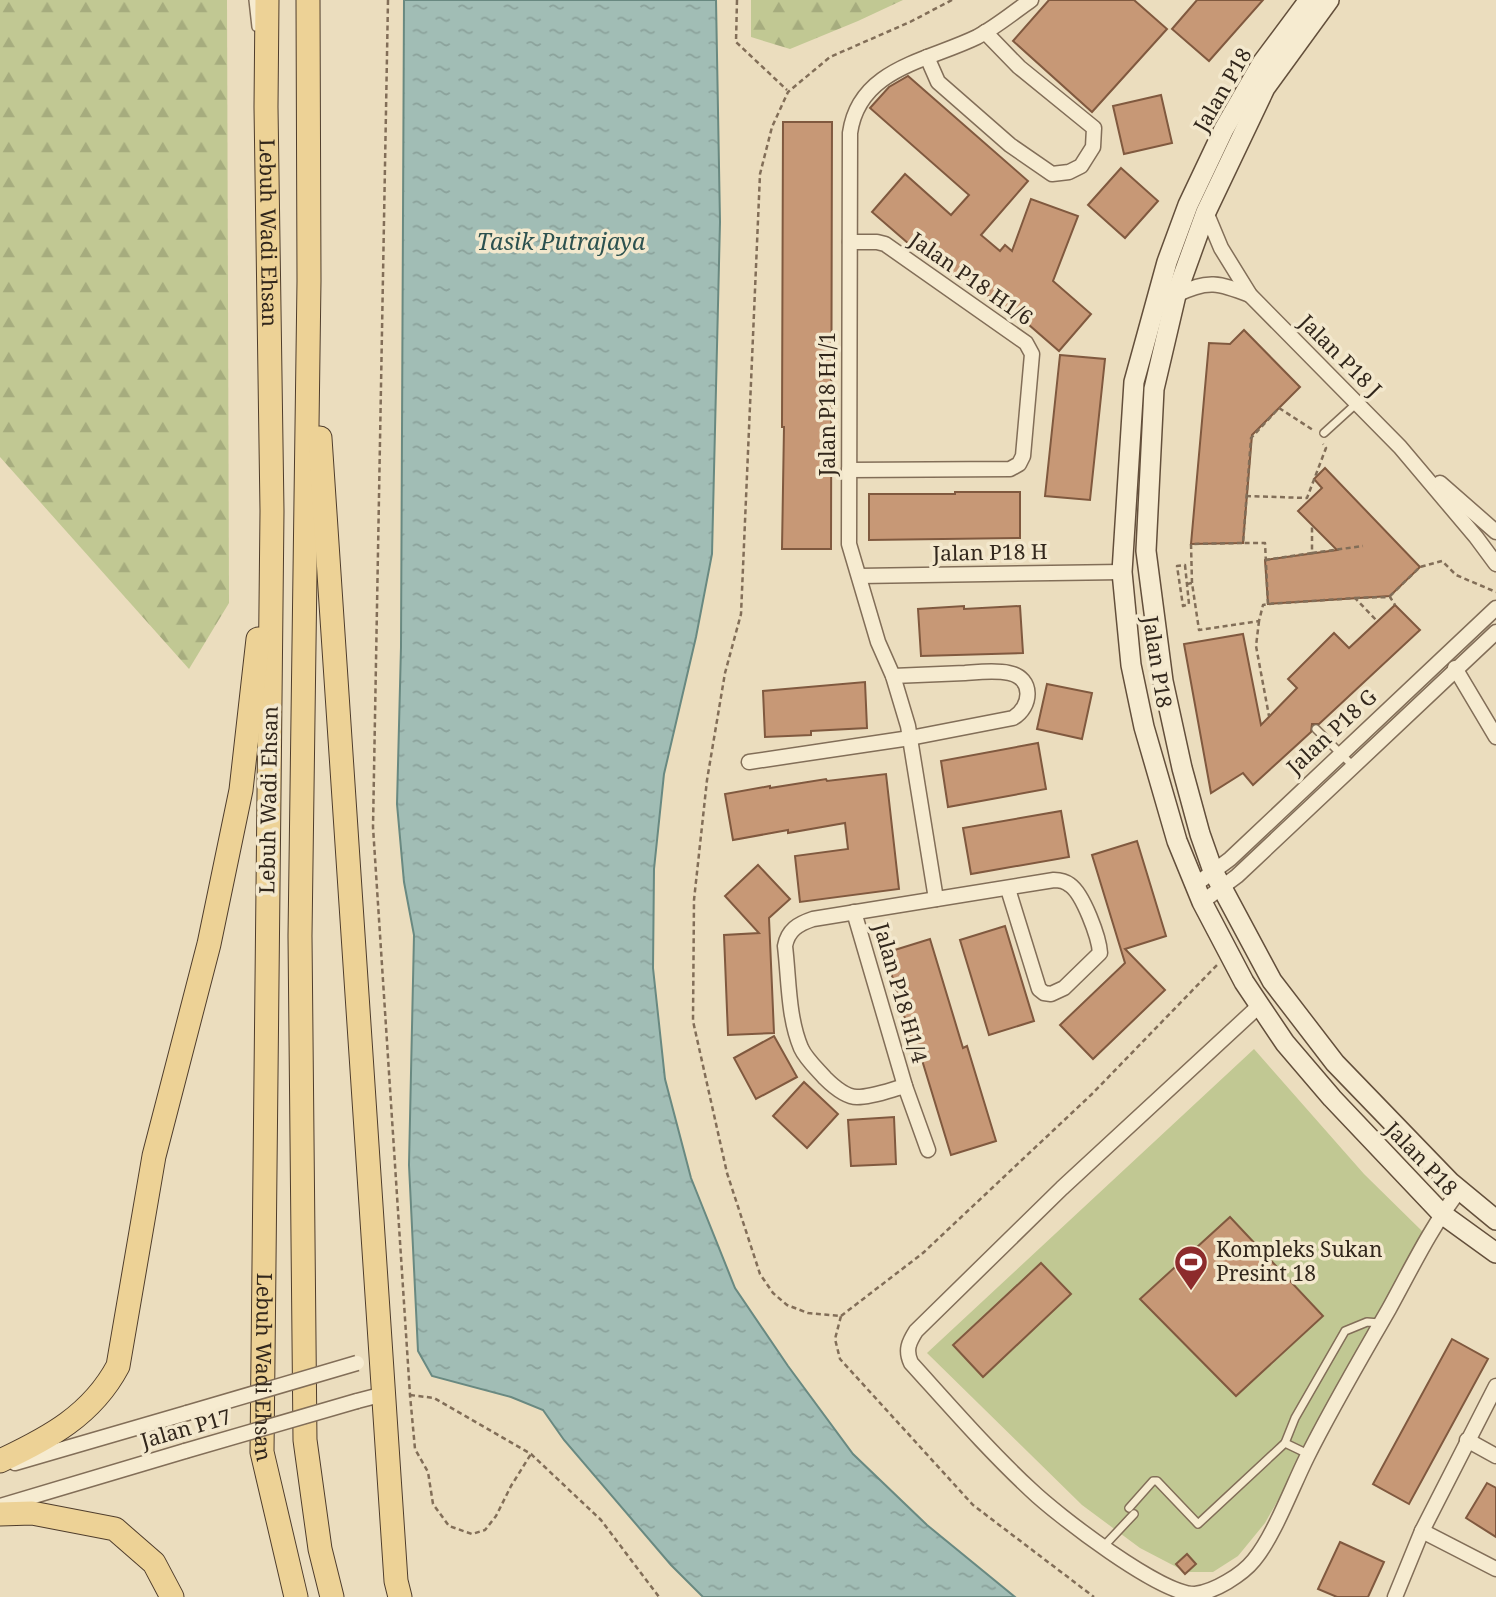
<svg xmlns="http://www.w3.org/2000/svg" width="1496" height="1597" font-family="'Noto Serif',serif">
  <defs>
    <pattern id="forest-firs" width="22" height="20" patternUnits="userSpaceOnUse" patternTransform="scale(1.75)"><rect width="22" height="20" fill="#c1c893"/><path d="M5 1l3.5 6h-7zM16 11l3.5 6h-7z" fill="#a6ac7e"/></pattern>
    <pattern id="water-ripples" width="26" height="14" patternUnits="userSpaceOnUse" patternTransform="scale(1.75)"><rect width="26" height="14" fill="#a1bdb5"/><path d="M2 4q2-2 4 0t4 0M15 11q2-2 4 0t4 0" fill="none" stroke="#8ba29b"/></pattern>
  </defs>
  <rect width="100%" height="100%" fill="#ebddbe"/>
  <!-- grass -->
  <polygon fill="#c1c893" points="1254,1049 1364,1174 1423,1232 1336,1397 1265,1523 1238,1556 1213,1572 1186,1572 1140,1548 1082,1505 927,1353"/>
  <!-- forest -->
  <g fill="url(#forest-firs)">
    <polygon points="0,0 227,0 229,603 189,669 0,457"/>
    <polygon points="751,0 903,0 858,21 790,49 751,37"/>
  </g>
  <!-- water -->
  <polygon fill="url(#water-ripples)" stroke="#698981" stroke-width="2" points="404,0 716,0 720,222 712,554 696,637 664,774 654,869 653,968 665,1079 691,1178 735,1288 788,1366 853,1454 927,1525 1015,1597 703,1597 671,1565 564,1440 543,1410 511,1397 432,1376 418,1351 409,1165 414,935 404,882 397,804 401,647"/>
  <!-- building -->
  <g fill="#c79876" stroke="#80593f" stroke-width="2">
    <polygon points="1049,0 1134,0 1167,29 1092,112 1013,41"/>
    <polygon points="1197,0 1263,0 1209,61 1172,29"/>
    <polygon points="908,76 1028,181 981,235 1000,251 1005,245 1012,251 1031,199 1078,216 1053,281 1091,314 1059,351 1013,311 1010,315 964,275 959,281 912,240 909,244 872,212 905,174 951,215 969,195 870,108 889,87"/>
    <polygon points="1161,95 1172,143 1124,154 1113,106"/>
    <polygon points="783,122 832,122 831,549 782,549 784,427 782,427"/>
    <polygon points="1121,168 1158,201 1125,238 1088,205"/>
    <polygon points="1244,330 1300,387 1252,435 1243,543 1191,544 1209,343 1230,344"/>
    <polygon points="1060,355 1105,359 1090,500 1045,496"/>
    <polygon points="1325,468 1420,567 1390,596 1268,604 1265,560 1337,550 1298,511 1322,488 1314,479"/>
    <polygon points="955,492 1020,492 1020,538 869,540 869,494 955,494"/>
    <polygon points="1395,605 1420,630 1319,724 1312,724 1311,732 1253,785 1243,773 1211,793 1184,644 1243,634 1261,725 1297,688 1288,679 1334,633 1349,648"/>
    <polygon points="964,606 964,609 1020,606 1023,653 921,656 918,609"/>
    <polygon points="865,682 867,728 811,731 811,735 765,737 763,691"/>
    <polygon points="1047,684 1092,693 1082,739 1037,729"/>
    <polygon points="1038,743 1046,789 948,807 941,761"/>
    <polygon points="886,774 899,889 800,902 795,856 848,849 845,823 788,833 788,830 733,840 725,794 770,786 770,788 826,779 827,781"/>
    <polygon points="1061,811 1069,857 971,874 963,828"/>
    <polygon points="1137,841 1166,936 1125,949 1165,990 1093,1059 1060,1025 1125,963 1092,855"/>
    <polygon points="758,865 790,899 769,918 774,1033 728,1035 724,935 759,933 725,896"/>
    <polygon points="1005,926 1034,1021 989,1035 960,940"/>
    <polygon points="930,939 963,1048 967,1046 996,1141 951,1155 918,1047 914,1048 885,953"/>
    <polygon points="774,1036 797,1077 756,1099 734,1058"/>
    <polygon points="804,1082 838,1114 807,1148 773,1116"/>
    <polygon points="894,1117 896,1164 851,1166 848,1120"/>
    <polygon points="1230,1217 1323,1316 1236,1396 1140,1299"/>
    <polygon points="1041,1263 1071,1294 983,1377 953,1345"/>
    <polygon points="1452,1339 1488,1359 1409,1504 1373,1484"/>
    <polygon points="1487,1483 1496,1488 1496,1537 1466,1518"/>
    <polygon points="1340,1542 1384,1562 1368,1597 1337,1597 1318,1589"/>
    <polygon points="1187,1554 1196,1564 1185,1574 1176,1564"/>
  </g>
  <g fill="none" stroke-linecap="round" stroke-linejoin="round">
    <!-- lane casing -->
    <g stroke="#826e58" stroke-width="10">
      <g id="lane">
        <polyline points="253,0 256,27"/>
        <polyline points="1324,433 1357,403"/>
        <polyline points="1316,729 1353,766"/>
        <polyline points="1285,1443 1308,1454"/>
        <polyline points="1129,1508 1153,1481 1157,1481 1198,1524 1285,1443 1295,1418 1345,1331 1367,1322 1380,1323"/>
        <polyline points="1103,1547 1134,1514"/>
      </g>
    </g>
    <!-- street casing -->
    <g stroke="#826e58" stroke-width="17">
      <g id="street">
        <polyline points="927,57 938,82 1010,145 1052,174 1069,172 1081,166 1093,147 1094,128 1019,67 985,32"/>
        <polyline points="1206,212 1221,248 1250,295 1400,447 1476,537 1496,564"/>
        <path d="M1176,295C1208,279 1219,283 1250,295"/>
        <polyline points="849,470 1010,469 1019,464 1023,456 1032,354 1026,343 885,244 877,242 850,242"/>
        <polyline points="1440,483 1496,532"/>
        <polyline points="859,576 1122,572"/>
        <polyline points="1455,668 1496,737"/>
        <path d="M749,762L910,738L1013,718C1032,707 1034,678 1009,673C995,670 979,672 965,673C941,674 917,675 893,676"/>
        <polyline points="1195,885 1230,859 1496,608"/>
        <path d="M936,899L908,726L893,676L878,642L849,544L850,133C859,68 928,61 977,37C996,27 1014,12 1031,0"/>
        <polyline points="1202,902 1237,876 1496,632"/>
        <polyline points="854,912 905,1086 928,1150"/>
        <path d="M1260,1005L1062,1188L916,1331C909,1342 905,1350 911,1363C950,1406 989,1451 1031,1490C1057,1515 1161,1595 1195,1594C1214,1592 1242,1575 1254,1560C1274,1536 1292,1487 1307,1457C1332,1407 1361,1358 1389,1309C1411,1269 1431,1227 1459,1191"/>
        <path d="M905,1086C890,1090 873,1097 857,1097C845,1097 833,1086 825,1078C817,1069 806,1059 801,1048C788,1017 789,980 785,946C788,930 798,924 813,919L1054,880C1060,880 1065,881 1070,885C1083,894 1099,937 1100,953L1064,988L1051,994L1044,993L1039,989L1008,889"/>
        <polyline points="357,1401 384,1394"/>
        <polyline points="1467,1440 1496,1456"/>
        <polyline points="15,1463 187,1413"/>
        <polyline points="0,1506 185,1451"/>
        <polyline points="1422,1531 1496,1569"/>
        <polyline points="1395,1597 1422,1531 1496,1386"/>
      </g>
    </g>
    <!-- secondary casing -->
    <g stroke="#634f3b" stroke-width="22">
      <g id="secondary">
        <polyline points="1309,0 1262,63 1224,129 1188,205 1167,262 1134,382 1122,572 1131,665 1144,727 1177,841 1202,902 1244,982 1285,1043 1332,1098 1442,1214 1496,1253"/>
        <polyline points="1329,0 1265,88 1206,212 1176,295 1154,389 1146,551 1163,681 1182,768 1200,834 1213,871 1272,981 1335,1063 1450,1182 1496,1220"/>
      </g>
    </g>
    <!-- primary casing -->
    <g stroke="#4f3d2c" stroke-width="25">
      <g id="primary">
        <path id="s1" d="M267,0L266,107L272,511L262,1452L296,1597"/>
        <polyline points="308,0 309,281 300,936 305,1440 320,1549 332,1597"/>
        <polyline points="320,438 396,1581 400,1597"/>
        <path d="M0,1461C49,1438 92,1415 118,1366L154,1156L209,944L241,790L258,639"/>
        <polyline points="0,1514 32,1513 115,1529 154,1563 172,1597"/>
      </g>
    </g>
    <!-- path -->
    <g stroke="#826e58" stroke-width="2.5" stroke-dasharray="5 3.5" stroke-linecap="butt">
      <polyline points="388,0 373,827 410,1395 415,1449 428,1472 433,1504 449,1526 472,1534 485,1530 496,1516 511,1486 531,1454"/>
      <polyline points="737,0 736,42 787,90"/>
      <polyline points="952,0 910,22 830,57 788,92 772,127 760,174 741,614 725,673 707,780 694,900 693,1021 727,1173 760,1274 773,1293 787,1305 808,1313 841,1316 835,1339 840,1359 973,1505 1094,1597"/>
      <polyline points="1246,496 1307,498 1326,448 1323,444"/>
      <polyline points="1312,553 1363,546"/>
      <polyline points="1265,560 1312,553 1312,525"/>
      <polygon points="1185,565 1189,604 1183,606 1177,566"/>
      <polyline points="1192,583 1191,544 1243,543"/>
      <polyline points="1187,584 1192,583 1199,630 1259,621 1263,605 1268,604 1355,598 1377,621"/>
      <polyline points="1390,596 1420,567 1442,561 1456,575 1496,592"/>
      <polyline points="1355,598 1390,597 1395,605"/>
      <polyline points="1268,604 1265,543 1243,543 1251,438 1279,408 1313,430"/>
      <polyline points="1259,621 1256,646 1269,716"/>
      <polyline points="841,1316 923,1253 1092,1094 1217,965"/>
      <polyline points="410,1395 434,1398 531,1454 601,1520 659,1597"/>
    </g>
    <!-- lane -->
    <use href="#lane" stroke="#f6ebd0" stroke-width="7"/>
    <!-- street -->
    <use href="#street" stroke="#f6ebd0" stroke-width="14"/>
    <!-- secondary -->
    <use href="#secondary" stroke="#f6ebd0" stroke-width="19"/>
    <!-- primary -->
    <use href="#primary" stroke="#edd296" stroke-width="23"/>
    <!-- street-bridge casing -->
    <g stroke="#826e58" stroke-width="17" stroke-linecap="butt">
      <g id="street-bridge">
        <polyline points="187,1413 357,1363"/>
        <polyline points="185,1451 357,1401"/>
      </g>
    </g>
    <!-- street-bridge -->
    <use href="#street-bridge" stroke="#f6ebd0" stroke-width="14"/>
  </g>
  <!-- icons -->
  <defs>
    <g id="stadium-pin" transform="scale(1.75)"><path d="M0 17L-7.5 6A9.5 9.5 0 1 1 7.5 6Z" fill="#8d2b2c" stroke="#f3e8cd"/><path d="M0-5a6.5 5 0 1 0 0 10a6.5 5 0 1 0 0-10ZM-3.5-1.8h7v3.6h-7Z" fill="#fff"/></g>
  </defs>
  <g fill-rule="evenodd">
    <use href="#stadium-pin" x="1191" y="1262"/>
  </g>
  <g text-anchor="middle" stroke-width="7" stroke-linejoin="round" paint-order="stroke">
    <!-- street labels -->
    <g font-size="21" fill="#32271c" stroke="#f3e8cd">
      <text transform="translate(1223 90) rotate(-60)" y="7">Jalan P18</text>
      <text dy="7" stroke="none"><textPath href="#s1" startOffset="233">Lebuh Wadi Ehsan</textPath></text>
      <text transform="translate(971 279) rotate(35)" y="7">Jalan P18 H1/6</text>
      <text transform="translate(1340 356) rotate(45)" y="7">Jalan P18 J</text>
      <text transform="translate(828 404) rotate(-90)" y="7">Jalan P18 H1/1</text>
      <text transform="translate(990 553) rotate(-1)" y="7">Jalan P18 H</text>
      <text transform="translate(1157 662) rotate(81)" y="7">Jalan P18</text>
      <text transform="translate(1332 732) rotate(-43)" y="7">Jalan P18 G</text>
      <text transform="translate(269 800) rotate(-89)" y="7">Lebuh Wadi Ehsan</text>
      <text transform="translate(900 993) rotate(74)" y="7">Jalan P18 H1/4</text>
      <text transform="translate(1421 1159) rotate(46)" y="7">Jalan P18</text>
      <text dy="7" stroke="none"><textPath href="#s1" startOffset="1367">Lebuh Wadi Ehsan</textPath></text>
      <text transform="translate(186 1429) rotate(-16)" y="7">Jalan P17</text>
    </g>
    <!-- poi labels -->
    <g font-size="21" fill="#32271c" stroke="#f3e8cd" text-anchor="start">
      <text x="1216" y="1257">Kompleks Sukan<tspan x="1216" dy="24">Presint 18</tspan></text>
    </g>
    <!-- water labels -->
    <g font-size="23" font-style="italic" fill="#2c514f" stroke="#f3e8cd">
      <text x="561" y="250">Tasik Putrajaya</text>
    </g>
  </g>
</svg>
